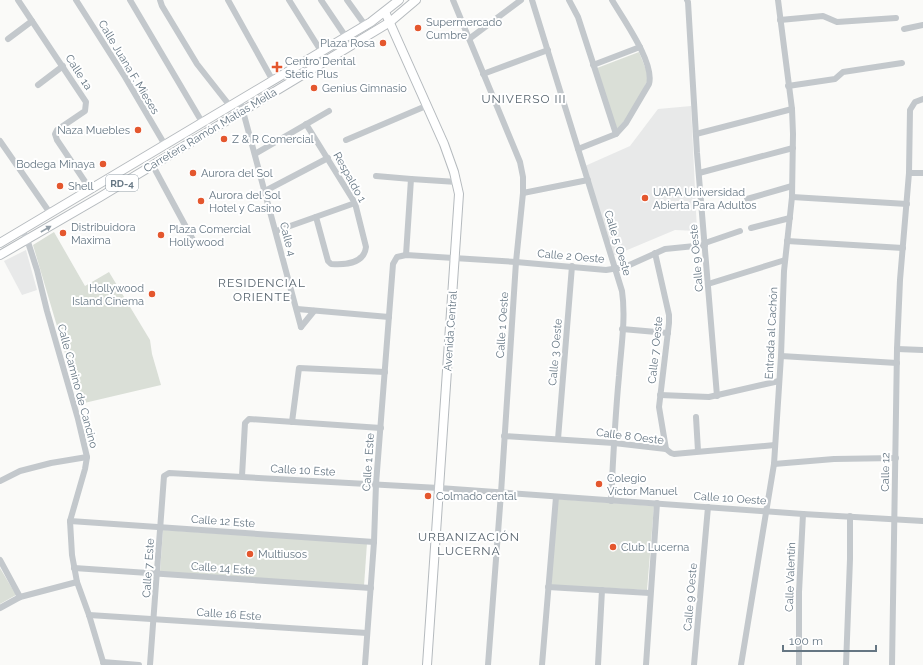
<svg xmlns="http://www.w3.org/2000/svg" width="923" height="665" font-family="Raleway,sans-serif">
  <rect width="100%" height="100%" fill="#fafaf8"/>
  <!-- built -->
  <g fill="#e8e9e9">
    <polygon points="691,106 697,231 675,230 613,256 585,166 630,146 658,109"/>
    <polygon points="26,250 37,290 22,295 4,261"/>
  </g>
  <!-- green -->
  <g fill="#dadfd7">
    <polygon points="639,52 649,77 633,111 616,130 597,68"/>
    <polygon points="54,232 85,286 109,272 150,340 152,354 161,385 80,404 33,245"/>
    <polygon points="558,499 654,506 647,590 551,585"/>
    <polygon points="163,530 367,543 364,586 160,572"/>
    <polygon points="0,568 16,595 0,604"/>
  </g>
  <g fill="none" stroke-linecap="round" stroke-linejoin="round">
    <!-- major casing -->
    <g stroke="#b5babe" stroke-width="10">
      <g id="major">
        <polyline points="385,12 444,144 454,172 459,194 427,665"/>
        <polyline points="0,243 371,22 399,0"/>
        <polyline points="0,255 100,197 390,22 416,0"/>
      </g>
    </g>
    <!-- minor -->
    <g stroke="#c3c8cc" stroke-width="6">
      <polyline points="18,0 86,102 85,111 57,130 55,134 57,140 90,189"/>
      <polyline points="76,0 125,77 165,145"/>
      <polyline points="130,0 202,122"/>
      <polyline points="160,0 162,6 197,64 230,106"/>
      <polyline points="228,0 273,81"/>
      <polyline points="289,0 321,51"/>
      <polyline points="321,0 346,37"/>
      <polyline points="347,0 365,25"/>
      <polyline points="453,0 520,162 523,177 523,193 516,262 501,493 488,665"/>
      <path d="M532,0L622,291C626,318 621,348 619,376C615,418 613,459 611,501"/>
      <polyline points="569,0 578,17 616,134"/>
      <polyline points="687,0 688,2 697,153 717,396"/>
      <polyline points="780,20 823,16 837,22 896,18"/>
      <polyline points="904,29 923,25"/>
      <polyline points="8,39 32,21"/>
      <polyline points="469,39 521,0"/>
      <polyline points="593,65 640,47"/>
      <polyline points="483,74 548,50"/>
      <polyline points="38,85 63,66"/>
      <polyline points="788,86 835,79 843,72 902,63"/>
      <polyline points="240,100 301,327"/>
      <path d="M306,124L355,203L366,247C364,264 345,265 331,264L328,261L316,217"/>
      <polyline points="696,134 792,109"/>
      <polyline points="346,140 426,106"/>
      <polyline points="0,141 50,213"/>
      <path d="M578,149L616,134L626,123L649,84C655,63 623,19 612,0"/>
      <polyline points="255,154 329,111"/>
      <polyline points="152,164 193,240"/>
      <polyline points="699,173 793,148"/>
      <polyline points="909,173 923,173"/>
      <polyline points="376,176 411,179 457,182"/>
      <polyline points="265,191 328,158"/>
      <polyline points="523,193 588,180"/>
      <polyline points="792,197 907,204"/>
      <polyline points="747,199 792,186"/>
      <polyline points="751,228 790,218"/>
      <polyline points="21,230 27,239 37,270 47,311 78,419 87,457 85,469 70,521 72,555 77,582 89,615 104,665"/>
      <polyline points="276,231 355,203"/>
      <polyline points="787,241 903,248"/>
      <polyline points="705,243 740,231"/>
      <polyline points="655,253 669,315 669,323 659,407 666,449"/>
      <polyline points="406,255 411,179"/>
      <polyline points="708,284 785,260"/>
      <polyline points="297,309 389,317"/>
      <polyline points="301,327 314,311"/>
      <polyline points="622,329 668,333"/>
      <polyline points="897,349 923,350"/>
      <polyline points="781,356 897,363"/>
      <polyline points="660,395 709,397 779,381"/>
      <polyline points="696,417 698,451"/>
      <polyline points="292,422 299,368 385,372"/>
      <polyline points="504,436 614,443 666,449 671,453 674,454 775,445"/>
      <polyline points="558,439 572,266"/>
      <polyline points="774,464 834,459 896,458"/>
      <polyline points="242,476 245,423 249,419 381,428"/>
      <polyline points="0,481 20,471 51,463 87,457"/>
      <polyline points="70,521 374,542"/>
      <polyline points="0,560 20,597"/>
      <polyline points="74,568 371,588"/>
      <polyline points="548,587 650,593"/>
      <polyline points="0,608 20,597 77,582"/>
      <polyline points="89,615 367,633"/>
      <polyline points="103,662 139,665"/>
      <polyline points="150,665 164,476 169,473 439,488 803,514 923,521"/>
      <polyline points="365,665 374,542 376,484 393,264 397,257 406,255 516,262 606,270 625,267 665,249 705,245"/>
      <polyline points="542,665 556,497"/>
      <polyline points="598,665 602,590"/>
      <polyline points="646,665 657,503"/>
      <polyline points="694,665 708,507"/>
      <polyline points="741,665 774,464 781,356 784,271 792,197 793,134 792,109 778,0"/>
      <polyline points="799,665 799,592 803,514"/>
      <polyline points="846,665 850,559 850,516"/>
      <polyline points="892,665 897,349 900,280 909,173 910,110 915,102 923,99"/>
    </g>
    <!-- major -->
    <use href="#major" stroke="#fff" stroke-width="8"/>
  </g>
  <!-- one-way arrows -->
  <defs><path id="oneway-solid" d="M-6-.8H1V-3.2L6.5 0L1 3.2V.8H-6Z"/></defs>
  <use fill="#939fa8" href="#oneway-solid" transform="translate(46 229) rotate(-30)"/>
  <!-- markers -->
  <g fill="#e4572e" stroke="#fff" stroke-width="1.5">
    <circle cx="418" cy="28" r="4"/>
    <circle cx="383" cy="43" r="4"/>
    <path d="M275 61h4v4h4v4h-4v4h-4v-4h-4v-4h4z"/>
    <circle cx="314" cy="88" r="4"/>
    <circle cx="138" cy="130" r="4"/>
    <circle cx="224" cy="139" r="4"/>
    <circle cx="103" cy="164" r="4"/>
    <circle cx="193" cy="173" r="4"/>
    <circle cx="60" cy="186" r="4"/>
    <circle cx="645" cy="198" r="4"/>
    <circle cx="201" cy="201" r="4"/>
    <circle cx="63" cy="233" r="4"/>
    <circle cx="161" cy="235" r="4"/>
    <circle cx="152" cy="294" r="4"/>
    <circle cx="599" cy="484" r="4"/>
    <circle cx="428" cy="496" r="4"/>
    <circle cx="613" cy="547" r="4"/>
    <circle cx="250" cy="554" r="4"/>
  </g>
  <g text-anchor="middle" stroke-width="4" stroke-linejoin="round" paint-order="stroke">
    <!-- shield labels -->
    <rect fill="#fff" stroke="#939fa8" stroke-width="1" x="106" y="175" width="32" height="16" rx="3"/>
    <g font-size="10" font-weight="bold" fill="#657683">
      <text x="122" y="187">RD-4</text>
    </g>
    <!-- poi labels -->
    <g font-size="11" fill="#657683" stroke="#fff" text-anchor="start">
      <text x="426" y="26">Supermercado<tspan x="426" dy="13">Cumbre</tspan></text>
      <text x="375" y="47" text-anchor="end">Plaza Rosa</text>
      <text x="285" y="65">Centro Dental<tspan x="285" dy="13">Stetic Plus</tspan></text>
      <text x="322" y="92">Genius Gimnasio</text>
      <text x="130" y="134" text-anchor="end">Naza Muebles</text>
      <text x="232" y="143">Z &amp; R Comercial</text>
      <text x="95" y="168" text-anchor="end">Bodega Minaya</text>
      <text x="201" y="177">Aurora del Sol</text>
      <text x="68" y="190">Shell</text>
      <text x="653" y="196">UAPA Universidad<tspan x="653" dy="13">Abierta Para Adultos</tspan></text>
      <text x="209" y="199">Aurora del Sol<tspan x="209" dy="13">Hotel y Casino</tspan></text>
      <text x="71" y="231">Distribuidora<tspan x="71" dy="13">Maxima</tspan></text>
      <text x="169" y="233">Plaza Comercial<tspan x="169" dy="13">Hollywood</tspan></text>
      <text x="144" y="292" text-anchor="end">Hollywood<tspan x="144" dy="13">Island Cinema</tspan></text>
      <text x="607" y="482">Colegio<tspan x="607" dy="13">Víctor Manuel</tspan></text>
      <text x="436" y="500">Colmado cental</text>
      <text x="621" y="551">Club Lucerna</text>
      <text x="258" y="558">Multiusos</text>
    </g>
    <!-- street labels -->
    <g font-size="11" fill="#657683" stroke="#fff">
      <text transform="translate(129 67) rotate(59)" y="4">Calle Juana F. Mieses</text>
      <text transform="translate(79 72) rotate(57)" y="4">Calle 1a</text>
      <text transform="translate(210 130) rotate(-31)" y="4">Carretera Ramón Matías Mella</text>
      <text transform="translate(350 177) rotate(61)" y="4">Respaldo 1</text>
      <text transform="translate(288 239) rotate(75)" y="4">Calle 4</text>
      <text transform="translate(618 243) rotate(73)" y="4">Calle 5 Oeste</text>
      <text transform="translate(571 256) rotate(5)" y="4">Calle 2 Oeste</text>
      <text transform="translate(696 258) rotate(-95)" y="4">Calle 9 Oeste</text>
      <text transform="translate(502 325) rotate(-86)" y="4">Calle 1 Oeste</text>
      <text transform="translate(450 331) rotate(-86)" y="4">Avenida Central</text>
      <text transform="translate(771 333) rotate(-87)" y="4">Entrada al Cachón</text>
      <text transform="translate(655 350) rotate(-84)" y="4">Calle 7 Oeste</text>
      <text transform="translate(555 352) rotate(-85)" y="4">Calle 3 Oeste</text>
      <text transform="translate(78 386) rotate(75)" y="4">Calle Camino de Cancino</text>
      <text transform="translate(630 436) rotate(7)" y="4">Calle 8 Oeste</text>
      <text transform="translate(368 462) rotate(-86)" y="4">Calle 1 Este</text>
      <text transform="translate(303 470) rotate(3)" y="4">Calle 10 Este</text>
      <text transform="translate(885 472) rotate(-89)" y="4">Calle 12</text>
      <text transform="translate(730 498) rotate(4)" y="4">Calle 10 Oeste</text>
      <text transform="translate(223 521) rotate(4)" y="4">Calle 12 Este</text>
      <text transform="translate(148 568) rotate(-86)" y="4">Calle 7 Este</text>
      <text transform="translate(223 568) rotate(4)" y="4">Calle 14 Este</text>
      <text transform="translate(790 577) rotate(-88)" y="4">Calle Valentín</text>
      <text transform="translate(690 597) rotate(-85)" y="4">Calle 9 Oeste</text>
      <text transform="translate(229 614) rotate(4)" y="4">Calle 16 Este</text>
    </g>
    <!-- neighbourhood labels -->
    <g font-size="12" letter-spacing="1" fill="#57646e" stroke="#fff">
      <text x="524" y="103">UNIVERSO III</text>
      <text x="262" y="287">RESIDENCIAL<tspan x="262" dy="14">ORIENTE</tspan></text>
      <text x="469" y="541">URBANIZACIÓN<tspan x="469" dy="14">LUCERNA</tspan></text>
    </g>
  </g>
  <!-- scale -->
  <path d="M783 645v6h93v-6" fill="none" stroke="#657683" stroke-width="2"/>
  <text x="789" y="645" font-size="12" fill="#657683" stroke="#ffffff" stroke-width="3" paint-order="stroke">100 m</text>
</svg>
